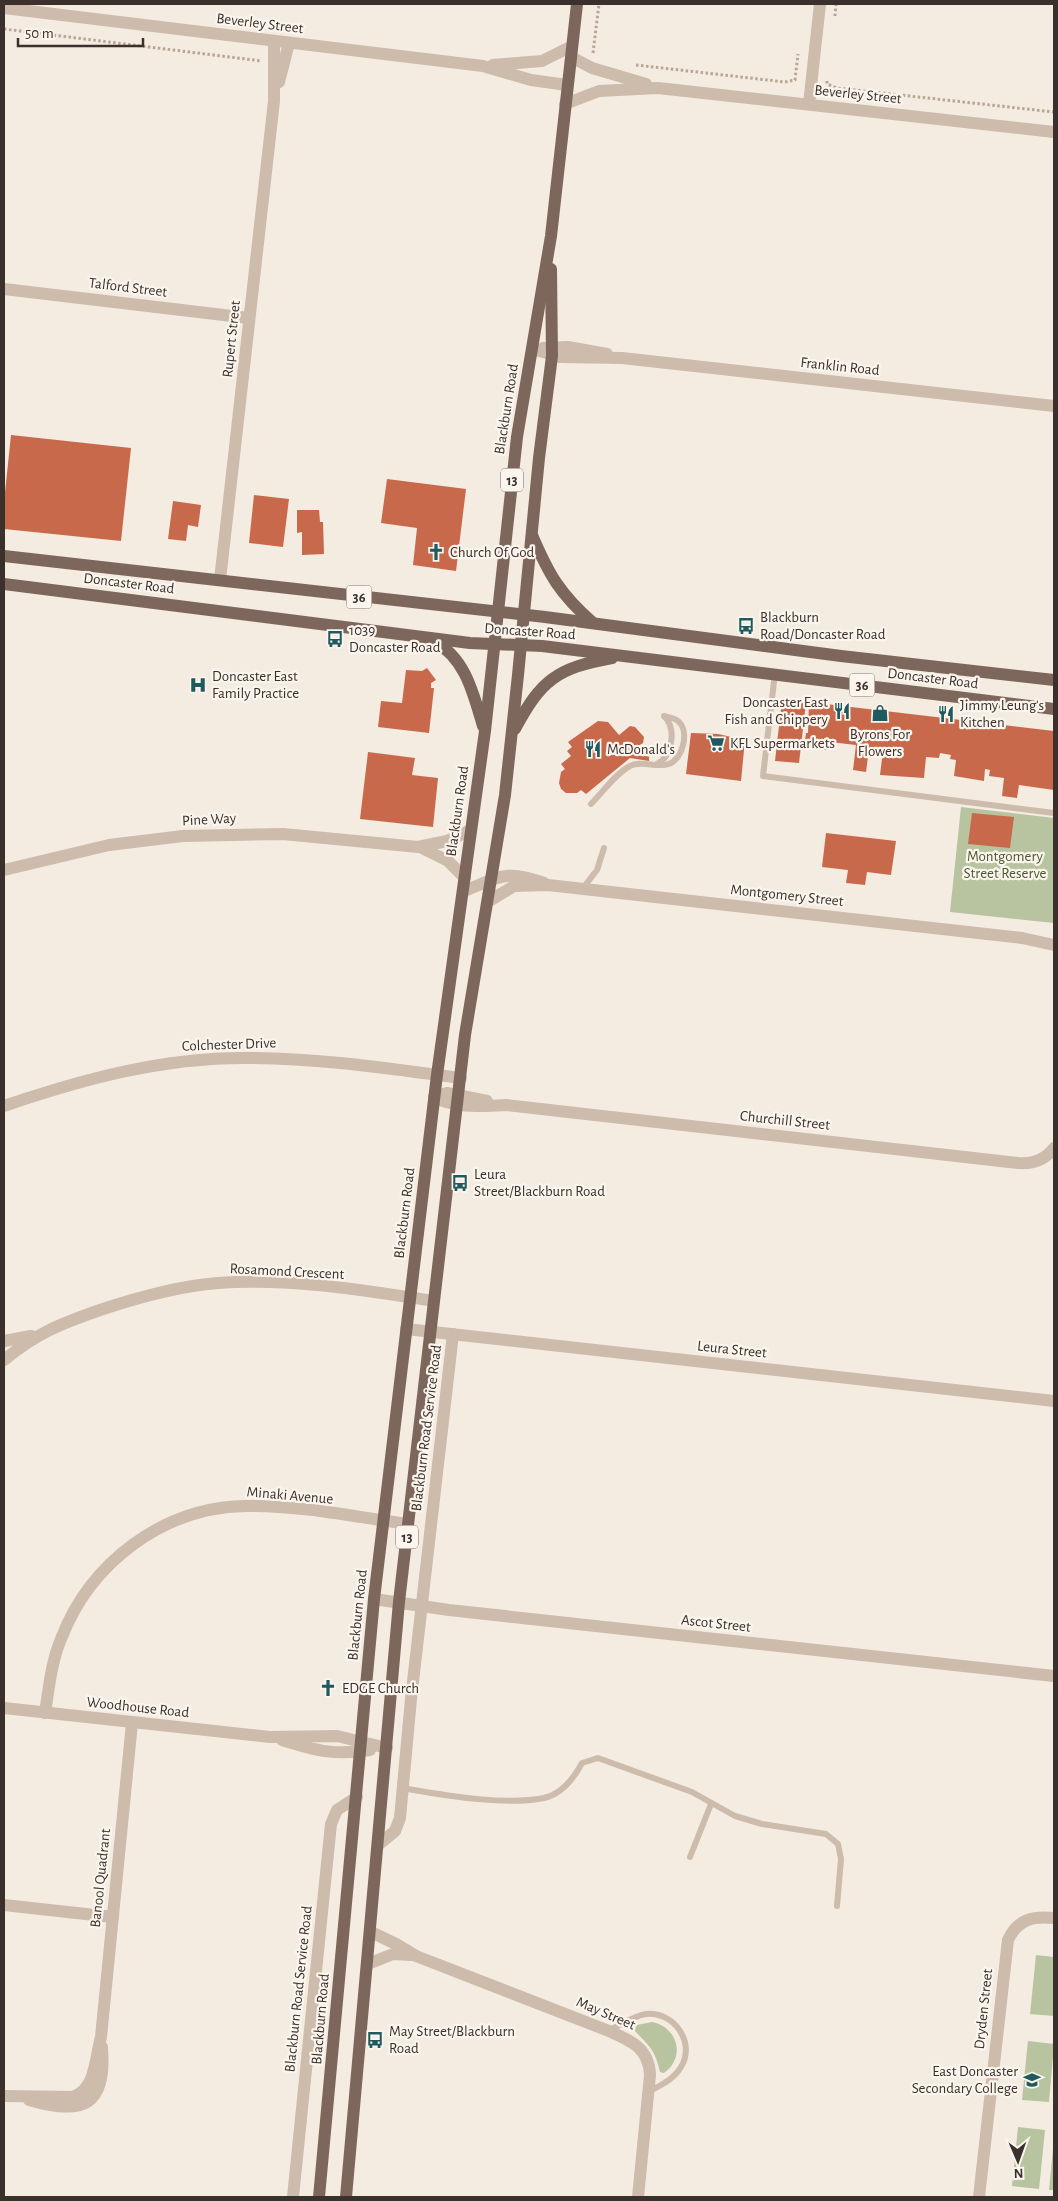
<svg xmlns="http://www.w3.org/2000/svg" width="1058" height="2201" font-family="'Alegreya Sans',sans-serif">
  <rect width="100%" height="100%" fill="#f4ebe1"/>
  <!-- green -->
  <g fill="#b8c4a0">
    <polygon points="961,807 1054,818 1054,923 950,912"/>
    <polygon points="1036,1955 1054,1957 1054,2016 1030,2014"/>
    <path d="M652,2022C678,2027 686,2058 664,2073L660,2072C655,2049 649,2046 634,2030L637,2025Z"/>
    <polygon points="1028,2041 1054,2044 1049,2102 1022,2100"/>
    <polygon points="1018,2127 1045,2130 1039,2189 1012,2186"/>
    <polygon points="1054,2138 1054,2190 1049,2190"/>
  </g>
  <!-- building -->
  <g fill="#c8694b">
    <polygon points="11,435 131,448 121,541 4,529 4,502"/>
    <polygon points="387,479 466,489 456,571 413,565 417,528 381,523"/>
    <polygon points="254,495 289,499 283,547 249,543"/>
    <polygon points="173,501 201,505 198,527 188,525 186,541 168,539"/>
    <polygon points="297,510 319,510 320,522 323,522 324,554 302,555 302,532 297,533"/>
    <polygon points="427,668 436,680 431,683 431,688 434,688 429,733 378,727 381,701 402,703 406,670 422,671"/>
    <polygon points="782,700 806,703 799,763 775,761"/>
    <polygon points="809,702 1054,731 1054,790 1019,785 1017,798 1002,796 1004,778 989,776 990,770 985,769 984,781 954,776 956,760 950,759 951,755 940,753 939,758 926,757 924,778 880,775 883,751 869,749 866,772 853,770 856,745 830,742 829,750 804,748 806,733 808,733"/>
    <polygon points="598,721 608,722 619,735 630,726 635,727 644,737 643,743 638,746 649,757 649,761 630,758 586,794 581,790 577,793 566,793 561,789 559,783 561,772 565,769 561,764 571,756 567,751 572,747 568,742"/>
    <polygon points="691,733 718,734 745,740 741,781 686,774"/>
    <polygon points="368,752 415,758 412,775 438,778 433,827 360,819"/>
    <polygon points="972,813 1014,817 1010,848 968,844"/>
    <polygon points="826,833 896,841 891,875 867,872 865,885 846,883 848,870 822,867"/>
  </g>
  <g fill="none" stroke-linecap="round" stroke-linejoin="round">
    <!-- path -->
    <g stroke="#b9a596" stroke-width="3" stroke-dasharray="2.5 2.5" stroke-linecap="butt">
      <polyline points="835,16 836,4"/>
      <polyline points="4,29 262,61"/>
      <polyline points="593,53 599,4"/>
      <polyline points="636,65 785,82 795,80 798,54"/>
      <polyline points="827,81 827,84 837,88 1054,112"/>
    </g>
    <!-- service -->
    <g stroke="#cdbbac" stroke-width="6">
      <polyline points="775,673 763,776 1054,813"/>
      <path d="M657,764C673,756 676,729 665,717"/>
      <path d="M591,804C603,792 615,774 630,766C640,760 657,768 669,764C683,759 690,731 678,721C675,718 668,717 664,716"/>
      <polyline points="583,888 597,870 604,848"/>
      <path d="M402,1788C444,1795 503,1806 544,1798C562,1794 574,1778 582,1763L598,1758L692,1792L735,1816L762,1824L826,1834L838,1844L841,1859L837,1906"/>
      <polyline points="690,1857 711,1804"/>
      <path d="M610,2030C621,2025 633,2016 646,2014C674,2011 696,2043 681,2067C674,2079 661,2085 650,2091"/>
    </g>
    <!-- minor -->
    <g stroke="#cdbbac" stroke-width="12">
      <polyline points="4,8 483,66 531,80 567,85"/>
      <polyline points="571,57 592,68 646,84"/>
      <polyline points="493,65 542,61 572,46"/>
      <polyline points="279,82 289,43"/>
      <polyline points="565,104 599,91 658,88 1054,132"/>
      <polyline points="809,104 820,4"/>
      <polyline points="4,289 249,318"/>
      <polyline points="543,348 568,347 607,354"/>
      <polyline points="533,349 560,357 622,358 1054,406"/>
      <polyline points="220,580 274,101 274,41"/>
      <polyline points="420,847 448,861 465,878"/>
      <polyline points="4,870 109,845 183,836 283,834 418,847 447,841 471,830"/>
      <path d="M464,891C500,877 506,869 544,883"/>
      <polyline points="489,901 514,886 548,885 1022,938 1054,945"/>
      <path d="M434,1097C456,1109 481,1106 506,1105L1018,1163C1033,1164 1045,1160 1054,1148"/>
      <polyline points="434,1097 447,1093 487,1101"/>
      <path d="M4,1106C83,1079 164,1057 249,1058C319,1058 391,1069 461,1078"/>
      <polyline points="406,1329 1054,1401"/>
      <polyline points="4,1341 31,1336"/>
      <path d="M4,1360C37,1333 60,1324 100,1310C139,1297 178,1286 218,1283C289,1278 364,1290 434,1301"/>
      <polyline points="374,1599 449,1610 1054,1676"/>
      <polyline points="4,1708 270,1737 337,1736 387,1748"/>
      <path d="M45,1713C49,1688 51,1663 61,1639C90,1563 163,1507 246,1506C300,1505 355,1517 408,1524"/>
      <path d="M282,1740C315,1750 334,1756 370,1750"/>
      <polyline points="378,1845 395,1831 400,1818 411,1699 453,1334"/>
      <polyline points="4,1905 113,1917"/>
      <path d="M371,1932L396,1944L416,1956L609,2031C630,2040 649,2048 650,2075L638,2197"/>
      <polyline points="368,1964 393,1954 411,1955"/>
      <path d="M4,2096L73,2097C96,2089 95,2058 101,2037L132,1723"/>
      <path d="M29,2100C83,2116 107,2106 102,2047"/>
      <polyline points="293,2197 331,1824 337,1810 357,1797"/>
      <path d="M979,2197L1008,1940C1018,1919 1033,1916 1054,1918"/>
    </g>
    <!-- primary -->
    <g stroke="#7d675c" stroke-width="12">
      <path d="M532,535C549,575 560,594 593,623"/>
      <polyline points="4,556 545,617 841,656 1054,680"/>
      <polyline points="4,584 470,643 542,646 1054,709"/>
      <path d="M434,641C466,659 473,693 483,726"/>
      <path d="M515,729C541,680 557,668 612,658"/>
      <polyline points="319,2197 374,1599 437,1075 485,731 517,437 551,236 577,4"/>
      <polyline points="346,2197 399,1602 465,1035 505,795 518,675 539,458 552,356 551,269"/>
    </g>
  </g>
  <!-- icons -->
  <defs>
    <g id="church-bare" transform="scale(1.35)"><path d="M-1.2-6h2.4v3.5h3.3v2.4h-3.3V6h-2.4V-.1h-3.3v-2.4h3.3Z" fill="#1f5a5e" stroke="#fbf5ee" stroke-width="2.5" paint-order="stroke"/></g>
    <g id="bus-bare" transform="scale(1.35)"><path d="M-5-6H5V4H4V6H2V4H-2V6H-4V4H-5ZM-3.5-4V0h7V-4ZM-3.5 1.2v1.5H-2V1.2ZM2 1.2v1.5H3.5V1.2Z" fill="#1f5a5e" stroke="#fbf5ee" stroke-width="2.5" paint-order="stroke"/></g>
    <g id="hospital-bare" transform="scale(1.35)"><path d="M-5-5h3v3.5h4V-5h3V5h-3V1.5h-4V5h-3Z" fill="#1f5a5e" stroke="#fbf5ee" stroke-width="2.5" paint-order="stroke"/></g>
    <g id="restaurant-bare" transform="scale(1.35)"><path d="M-5-6h1v4h1v-4h1v4h1v-4h1v5L-1.5 .5V6h-2V.5L-5-1ZM5-6V6H3V1.5H1.5Q1.5-4 5-6Z" fill="#1f5a5e" stroke="#fbf5ee" stroke-width="2.5" paint-order="stroke"/></g>
    <g id="shop-bare" transform="scale(1.35)"><path d="M-5-2.5h2.3a2.7 3.5 0 0 1 5.4 0H5L5.5 6h-11ZM-1.5-2.5h3a1.5 2.3 0 0 0-3 0Z" fill="#1f5a5e" stroke="#fbf5ee" stroke-width="2.5" paint-order="stroke"/></g>
    <g id="supermarket-bare" transform="scale(1.35)"><path d="M-6-5.5h2.5l.6 2H6L4.5 2H-2.5L-4.4-4H-6ZM-1.5 3.2a1.3 1.3 0 1 0 .1 0ZM3 3.2a1.3 1.3 0 1 0 .1 0Z" fill="#1f5a5e" stroke="#fbf5ee" stroke-width="2.5" paint-order="stroke"/></g>
    <g id="school-bare" transform="scale(1.35)"><path d="M0-5L7-2L0 1L-7-2ZM-4 1L0 2.5L4 1V4Q0 6-4 4Z" fill="#1f5a5e" stroke="#fbf5ee" stroke-width="2.5" paint-order="stroke"/></g>
  </defs>
  <g fill-rule="evenodd">
    <use href="#church-bare" x="436" y="552"/>
    <use href="#bus-bare" x="746" y="626"/>
    <use href="#bus-bare" x="335" y="639"/>
    <use href="#hospital-bare" x="198" y="685"/>
    <use href="#restaurant-bare" x="842" y="711"/>
    <use href="#shop-bare" x="880" y="713"/>
    <use href="#restaurant-bare" x="946" y="714"/>
    <use href="#supermarket-bare" x="716" y="743"/>
    <use href="#restaurant-bare" x="593" y="749"/>
    <use href="#bus-bare" x="460" y="1183"/>
    <use href="#church-bare" x="328" y="1688"/>
    <use href="#bus-bare" x="375" y="2040"/>
    <use href="#school-bare" x="1032" y="2080"/>
  </g>
  <g text-anchor="middle" stroke-width="4.5" stroke-linejoin="round" paint-order="stroke">
    <!-- shield labels -->
    <g fill="#fbf5ee" stroke="#756b66" stroke-width="1">
      <rect x="501" y="468.5" width="22" height="23" rx="4"/>
      <rect x="346.5" y="585.5" width="25" height="23" rx="4"/>
      <rect x="849.5" y="673.5" width="25" height="23" rx="4"/>
      <rect x="396" y="1525.5" width="22" height="23" rx="4"/>
    </g>
    <g font-size="14" font-weight="bold" fill="#3b302b">
      <text x="512" y="485">13</text>
      <text x="359" y="602">36</text>
      <text x="862" y="690">36</text>
      <text x="407" y="1542">13</text>
    </g>
    <!-- street labels -->
    <g font-size="15" fill="#3b302b" stroke="#fbf5ee">
      <text transform="translate(260 23) rotate(7)" y="5">Beverley Street</text>
      <text transform="translate(858 94) rotate(6)" y="5">Beverley Street</text>
      <text transform="translate(128 287) rotate(7)" y="5">Talford Street</text>
      <text transform="translate(231 339) rotate(-84)" y="5">Rupert Street</text>
      <text transform="translate(840 366) rotate(6)" y="5">Franklin Road</text>
      <text transform="translate(506 409) rotate(-81)" y="5">Blackburn Road</text>
      <text transform="translate(129 583) rotate(7)" y="5">Doncaster Road</text>
      <text transform="translate(530 631) rotate(4)" y="5">Doncaster Road</text>
      <text transform="translate(933 678) rotate(7)" y="5">Doncaster Road</text>
      <text transform="translate(457 811) rotate(-82)" y="5">Blackburn Road</text>
      <text transform="translate(209 819) rotate(-3)" y="5">Pine Way</text>
      <text transform="translate(787 895) rotate(6)" y="5">Montgomery Street</text>
      <text transform="translate(229 1044) rotate(-2)" y="5">Colchester Drive</text>
      <text transform="translate(785 1120) rotate(6)" y="5">Churchill Street</text>
      <text transform="translate(404 1213) rotate(-83)" y="5">Blackburn Road</text>
      <text transform="translate(287 1271) rotate(3)" y="5">Rosamond Crescent</text>
      <text transform="translate(732 1349) rotate(6)" y="5">Leura Street</text>
      <text transform="translate(426 1428) rotate(-83)" y="5">Blackburn Road Service Road</text>
      <text transform="translate(290 1495) rotate(5)" y="5">Minaki Avenue</text>
      <text transform="translate(357 1615) rotate(-84)" y="5">Blackburn Road</text>
      <text transform="translate(716 1623) rotate(6)" y="5">Ascot Street</text>
      <text transform="translate(138 1707) rotate(6)" y="5">Woodhouse Road</text>
      <text transform="translate(100 1878) rotate(-84)" y="5">Banool Quadrant</text>
      <text transform="translate(298 1989) rotate(-84)" y="5">Blackburn Road Service Road</text>
      <text transform="translate(983 2009) rotate(-84)" y="5">Dryden Street</text>
      <text transform="translate(606 2013) rotate(23)" y="5">May Street</text>
      <text transform="translate(320 2019) rotate(-85)" y="5">Blackburn Road</text>
    </g>
    <!-- poi labels -->
    <g font-size="15" fill="#3b302b" stroke="#fbf5ee" text-anchor="start">
      <text x="450" y="557">Church Of God</text>
      <text x="760" y="622">Blackburn<tspan x="760" dy="17">Road/Doncaster Road</tspan></text>
      <text x="349" y="635">1039<tspan x="349" dy="17">Doncaster Road</tspan></text>
      <text x="212" y="681">Doncaster East<tspan x="212" dy="17">Family Practice</tspan></text>
      <text x="828" y="707" text-anchor="end">Doncaster East<tspan x="828" dy="17">Fish and Chippery</tspan></text>
      <text x="960" y="710">Jimmy Leung's<tspan x="960" dy="17">Kitchen</tspan></text>
      <text x="880" y="739" text-anchor="middle">Byrons For<tspan x="880" dy="17">Flowers</tspan></text>
      <text x="730" y="748">KFL Supermarkets</text>
      <text x="607" y="754">McDonald's</text>
      <text x="474" y="1179">Leura<tspan x="474" dy="17">Street/Blackburn Road</tspan></text>
      <text x="342" y="1693">EDGE Church</text>
      <text x="389" y="2036">May Street/Blackburn<tspan x="389" dy="17">Road</tspan></text>
      <text x="1018" y="2076" text-anchor="end">East Doncaster<tspan x="1018" dy="17">Secondary College</tspan></text>
    </g>
    <!-- park labels -->
    <g font-size="15" fill="#4a5a2e" stroke="#fbf5ee">
      <text x="1005" y="861">Montgomery<tspan x="1005" dy="17">Street Reserve</tspan></text>
    </g>
  </g>
  <!-- border -->
  <rect width="1058" height="2201" fill="none" stroke="#3b302b" stroke-width="10"/>
  <!-- north arrow -->
  <g transform="translate(1018 2161) rotate(178)" stroke="#fbf5ee" stroke-width="4" paint-order="stroke">
  <path d="M0-4L9 19L0 12L-9 19Z" fill="#3b302b"/>
  <text y="-8" font-size="14" font-weight="bold" text-anchor="middle" fill="#3b302b">N</text>
  </g>
  <!-- scale -->
  <path d="M18 38v8h125v-8" fill="none" stroke="#3b302b" stroke-width="2.5"/>
  <text x="25" y="38" font-size="15" fill="#3b302b" stroke="#fbf5ee" stroke-width="4" paint-order="stroke">50 m</text>
</svg>
